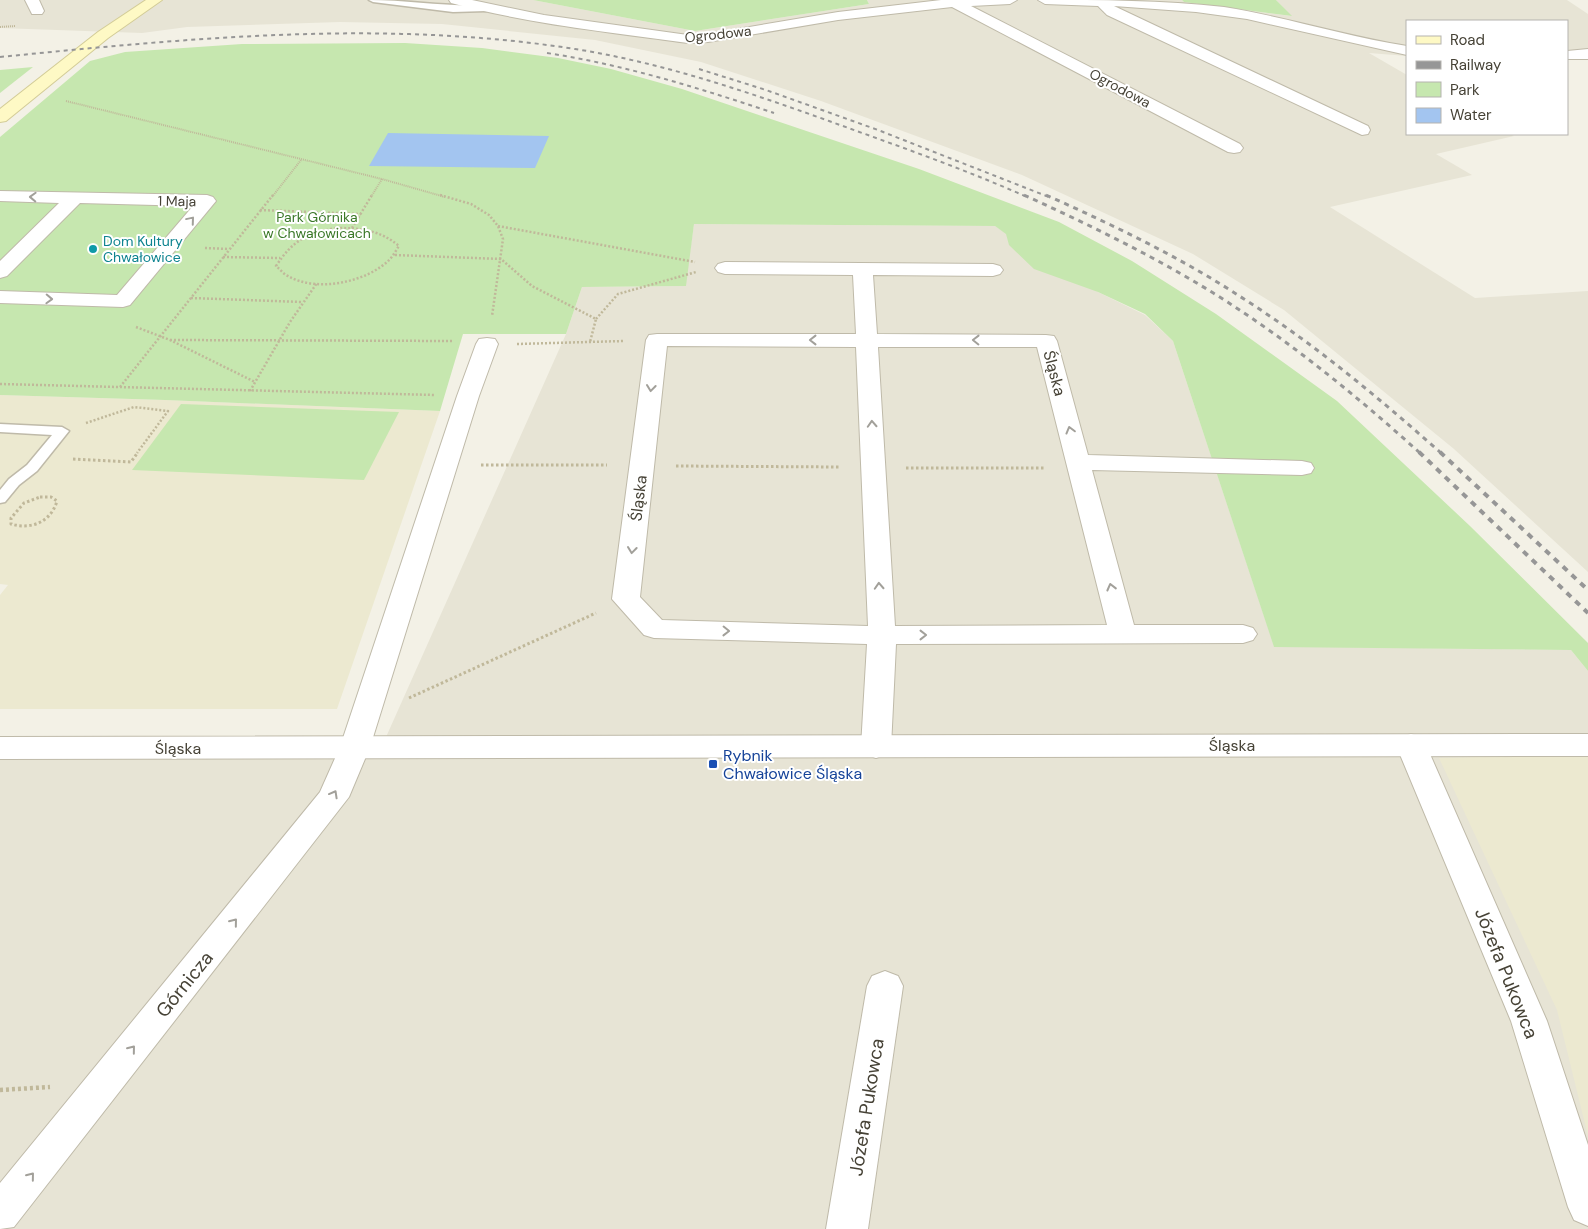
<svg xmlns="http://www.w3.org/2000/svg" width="1588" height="1229" font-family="'DM Sans',sans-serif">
  <rect width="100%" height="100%" fill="#f3f1e6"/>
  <!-- residential -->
  <g fill="#e7e4d5">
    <polygon points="0,0 533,0 695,31 869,4 867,0 1182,0 1184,2 1291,16 1276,0 1567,0 1588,14 1588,58 1567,58 1567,21 1407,21 1407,56 1369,53 1407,75 1407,134 1510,134 1514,136 1436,154 1472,175 1330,207 1475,298 1588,291 1588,572 1454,449 1284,310 1193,254 1022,175 821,101 701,62 595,40 442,24 340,22 187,27 142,33 0,28"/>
    <polygon points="694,224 995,226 1098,292 1145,315 1173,341 1274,646 1571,650 1588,671 1588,1229 0,1229 0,760 378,755 566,334 582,287 685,286"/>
  </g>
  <!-- education -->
  <g fill="#ece9d0">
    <polygon points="0,395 165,400 440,411 337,709 0,709 0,595 8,585 0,584"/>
    <polygon points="1588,754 1588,1136 1557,1010 1439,758"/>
  </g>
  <!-- green -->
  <g fill="#c6e7af">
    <polygon points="533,0 867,0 869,4 695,31"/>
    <polygon points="1182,0 1276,0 1292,16 1184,2"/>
    <polygon points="405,43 482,48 558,58 611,69 682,89 919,169 1059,222 1132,261 1216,314 1337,401 1470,526 1588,643 1588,671 1571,650 1274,647 1173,341 1145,314 1098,292 1034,269 1009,245 1006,234 995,226 694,224 686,286 582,287 566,334 463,334 440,411 165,400 0,395 0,137 90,61 125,52 242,44"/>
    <polygon points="33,67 0,93 0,70"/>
    <polygon points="181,404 399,412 364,480 132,470"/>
  </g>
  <!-- water -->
  <polygon fill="#a3c5f0" points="388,133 549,136 535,168 369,166"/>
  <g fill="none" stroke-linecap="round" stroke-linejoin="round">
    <!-- service casing -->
    <g stroke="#bfbaa9" stroke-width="3">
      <g id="service">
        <path d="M369,0C408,0 447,7 486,5L490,8L486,11L453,12L373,2Z"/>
        <polygon points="0,424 62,427 69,431 37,471 19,485 5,502 0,503 0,490 9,479 27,465 52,435 0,432"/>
      </g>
    </g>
    <!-- minor casing -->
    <g stroke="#bfbaa9" stroke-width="2">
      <g id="minor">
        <polygon points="25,0 39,0 44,11 42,14 32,14"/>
        <path d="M449,0H472L544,15L688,35L708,34L838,12L941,0H1017L1010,4L971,6L1240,144L1243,148L1240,152L1234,153L1228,152L952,7L838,20L708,42L688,43C609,32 529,24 451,3Z"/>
        <path d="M1038,0C1100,0 1163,0 1224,7C1286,17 1345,36 1407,46V55L1247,19L1196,12L1114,6L1368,126L1370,130L1368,134L1362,135L1107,15L1098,6L1045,4Z"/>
        <polygon points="1588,49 1588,59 1567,59 1567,51"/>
        <polygon points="0,191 207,195 213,197 216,201 130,305 123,307 0,303 0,291 117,295 193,206 80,203 7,276 0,278 0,261 59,203 0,201"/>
        <path d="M725,262L993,264L1000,266L1003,270L1000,274L993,276L873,275L877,334L1046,335L1054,336L1057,341L1088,455L1302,461L1311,463L1314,468L1311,473L1302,475L1092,470L1134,625H1243L1253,628L1257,634L1253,640L1243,643L896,644L891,747L887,754L876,758L865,754L861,747L867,644L654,638L644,635L612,599L646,340L649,335L657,334H856L853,275L725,274L718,272L715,268L718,264ZM667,346L856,347L868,626L662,620L640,597ZM878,347H1037L1107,625L895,626Z"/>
        <polygon points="487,338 495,339 498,344 479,396 370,747 349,797 14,1227 0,1229 0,1183 320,792 340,747 457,396 476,344 479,339"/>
        <polygon points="1411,734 1422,738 1426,745 1547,1021 1588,1145 1588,1226 1574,1220 1568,1207 1511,1021 1396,745 1400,738"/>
        <polygon points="885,971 898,976 903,986 868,1229 826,1229 867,986 872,976"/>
      </g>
    </g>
    <!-- tertiary casing -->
    <g stroke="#bfbaa9" stroke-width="2">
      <polygon id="tertiary" points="1588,734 1588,756 0,759 0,737"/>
    </g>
    <!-- secondary casing -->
    <g stroke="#d3cc97" stroke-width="2">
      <polygon id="secondary" points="146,0 162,0 108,38 6,121 0,122 0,109 98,32"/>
    </g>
    <!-- path-far3 -->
    <g stroke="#c0b89a" stroke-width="2" stroke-dasharray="1 1" stroke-linecap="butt">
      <polyline points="0,27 15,26"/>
      <polyline points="66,101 382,179 445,197"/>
      <polyline points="272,197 301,160"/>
      <polyline points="371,197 382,179"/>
    </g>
    <!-- path-far2 -->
    <g stroke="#c0b89a" stroke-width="2.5" stroke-dasharray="2 2" stroke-linecap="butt">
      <polyline points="440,195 471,204 489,215 498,226 503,239 492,316"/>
      <polyline points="260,210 361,214"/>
      <polyline points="498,226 695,262"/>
      <path d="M336,228C360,228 380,230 399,246C396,250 394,255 390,259C368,282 317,293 288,276C283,274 280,269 276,266C293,240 306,234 336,228Z"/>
      <polyline points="352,228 372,195"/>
      <polyline points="205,248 229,249"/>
      <polyline points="395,255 501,259 532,286 596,319 590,342"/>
      <polyline points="223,257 280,258"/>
      <polyline points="191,298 302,302"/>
      <polyline points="596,319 618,294 696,272"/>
      <polyline points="136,327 170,340 255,382"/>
      <polyline points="170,340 454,341"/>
      <polyline points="517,344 624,341"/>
      <polyline points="0,384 435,395"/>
      <polyline points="120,387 273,195"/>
      <polyline points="250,391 290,322 317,283"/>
      <polyline points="86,423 134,407 168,411 137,453"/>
    </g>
    <!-- path-far1 -->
    <g stroke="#c0b89a" stroke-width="3" stroke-dasharray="2.5 2.5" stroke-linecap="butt">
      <polyline points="73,459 131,462 138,452"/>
      <polyline points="481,465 607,465"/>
      <polyline points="676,466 839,467"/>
      <polyline points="906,468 1044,468"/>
      <path d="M40,497H51L57,501C51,522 31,530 11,524V518L24,503Z"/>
      <polyline points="409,698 596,613"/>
    </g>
    <!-- path -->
    <polyline stroke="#c0b89a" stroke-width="4.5" stroke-dasharray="3 3" stroke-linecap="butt" points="0,1090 50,1087"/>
    <!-- service -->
    <use href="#service" fill="#fff" fill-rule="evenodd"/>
    <!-- minor -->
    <use href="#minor" fill="#fff" fill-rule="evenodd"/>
    <!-- tertiary -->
    <use href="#tertiary" fill="#fff" fill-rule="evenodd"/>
    <!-- secondary -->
    <use href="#secondary" fill="#fef9c5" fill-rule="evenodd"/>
    <!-- rail-far2 -->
    <g stroke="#969696" stroke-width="2" stroke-dasharray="4 4" stroke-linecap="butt">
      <path d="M547,53C625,65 699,88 774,113"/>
      <path d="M0,57C191,38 384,19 575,49C663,63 745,91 829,121C895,145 962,168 1027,197"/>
      <polyline points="699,69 766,90 878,130 1049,197"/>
    </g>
    <!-- rail-far1 -->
    <g stroke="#969696" stroke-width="3" stroke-dasharray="5 5" stroke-linecap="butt">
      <path d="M1024,195C1094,227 1164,261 1229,303C1297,347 1360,399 1420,453"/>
      <path d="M1046,195C1115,226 1184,259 1247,301C1317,346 1380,399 1441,453"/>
    </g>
    <!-- rail -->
    <g stroke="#969696" stroke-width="4" stroke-dasharray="6 6" stroke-linecap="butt">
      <polyline points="1419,452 1588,613"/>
      <polyline points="1440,452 1588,590"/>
    </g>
  </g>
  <!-- one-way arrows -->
  <defs><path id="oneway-chevron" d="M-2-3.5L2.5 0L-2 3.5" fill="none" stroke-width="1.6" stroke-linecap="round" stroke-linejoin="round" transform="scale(1.25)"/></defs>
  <g stroke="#a2a09a">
    <use href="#oneway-chevron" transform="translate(33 197) rotate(-178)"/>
    <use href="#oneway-chevron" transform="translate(191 220) rotate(-50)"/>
    <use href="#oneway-chevron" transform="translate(49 299) rotate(2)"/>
    <use href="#oneway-chevron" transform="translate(813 340) rotate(180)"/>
    <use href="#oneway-chevron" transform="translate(976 340) rotate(-179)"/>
    <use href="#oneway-chevron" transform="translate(651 388) rotate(97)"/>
    <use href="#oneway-chevron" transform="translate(872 424) rotate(-93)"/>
    <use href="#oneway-chevron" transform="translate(1070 430) rotate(-105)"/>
    <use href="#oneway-chevron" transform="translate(632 550) rotate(97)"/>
    <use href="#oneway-chevron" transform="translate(879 586) rotate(-93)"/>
    <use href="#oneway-chevron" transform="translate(1111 587) rotate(-104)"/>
    <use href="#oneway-chevron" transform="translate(726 631) rotate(1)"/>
    <use href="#oneway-chevron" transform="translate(923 635)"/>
    <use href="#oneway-chevron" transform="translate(334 794) rotate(-61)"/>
    <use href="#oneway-chevron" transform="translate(234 922) rotate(-51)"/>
    <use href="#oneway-chevron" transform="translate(132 1049) rotate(-51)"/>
    <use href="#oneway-chevron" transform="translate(31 1176) rotate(-51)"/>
  </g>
  <!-- markers -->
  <circle fill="#0f9aa8" stroke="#fff" stroke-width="2" cx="93" cy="249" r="5"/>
  <rect fill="#1a4fb4" stroke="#fff" stroke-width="2" x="708" y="759" width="10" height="10" rx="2.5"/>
  <g text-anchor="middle" stroke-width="4" stroke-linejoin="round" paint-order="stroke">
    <!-- far-street labels -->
    <g font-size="14" fill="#464236" stroke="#fff">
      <text transform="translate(718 34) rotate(-6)" y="5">Ogrodowa</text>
      <text transform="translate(1120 88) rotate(28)" y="5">Ogrodowa</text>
      <text transform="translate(177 201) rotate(1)" y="5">1 Maja</text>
    </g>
    <!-- far-park labels -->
    <g font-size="14" fill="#3b7829" stroke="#fff">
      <text x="317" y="222">Park Górnika<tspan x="317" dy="16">w Chwałowicach</tspan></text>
    </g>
    <!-- far-culture labels -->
    <g font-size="14" fill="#0d838f" stroke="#fff" text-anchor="start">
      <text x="103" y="246">Dom Kultury<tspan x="103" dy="16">Chwałowice</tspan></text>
    </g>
    <!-- street labels -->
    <g font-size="16" fill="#464236" stroke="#fff">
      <text transform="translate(1055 373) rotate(75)" y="6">Śląska</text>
      <text transform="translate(638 498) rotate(-83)" y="6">Śląska</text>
      <text x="1232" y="751">Śląska</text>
      <text x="178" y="754">Śląska</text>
    </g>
    <!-- transit labels -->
    <g font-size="16" fill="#164399" stroke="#fff" text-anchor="start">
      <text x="723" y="761">Rybnik<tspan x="723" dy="18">Chwałowice Śląska</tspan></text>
    </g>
    <!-- near-street labels -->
    <g font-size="19" fill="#464236" stroke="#fff">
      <text transform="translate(1507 973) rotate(68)" y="7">Józefa Pukowca</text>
      <text transform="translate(184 984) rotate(-51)" y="7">Górnicza</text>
      <text transform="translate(866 1107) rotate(-81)" y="7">Józefa Pukowca</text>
    </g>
  </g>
  <!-- legend -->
  <rect x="1406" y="20" width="162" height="115" fill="#ffffff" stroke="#b5b3af"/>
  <rect x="1416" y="36" width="25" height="8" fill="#fef9c5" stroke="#b5b3af"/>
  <text x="1450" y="45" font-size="15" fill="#464236">Road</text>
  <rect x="1416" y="61" width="25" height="8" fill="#969696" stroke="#b5b3af"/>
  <text x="1450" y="70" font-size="15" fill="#464236">Railway</text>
  <rect x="1416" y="82" width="25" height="15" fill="#c6e7af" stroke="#b5b3af"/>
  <text x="1450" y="95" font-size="15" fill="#464236">Park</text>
  <rect x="1416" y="108" width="25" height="15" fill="#a3c5f0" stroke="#b5b3af"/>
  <text x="1450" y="120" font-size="15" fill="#464236">Water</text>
</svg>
